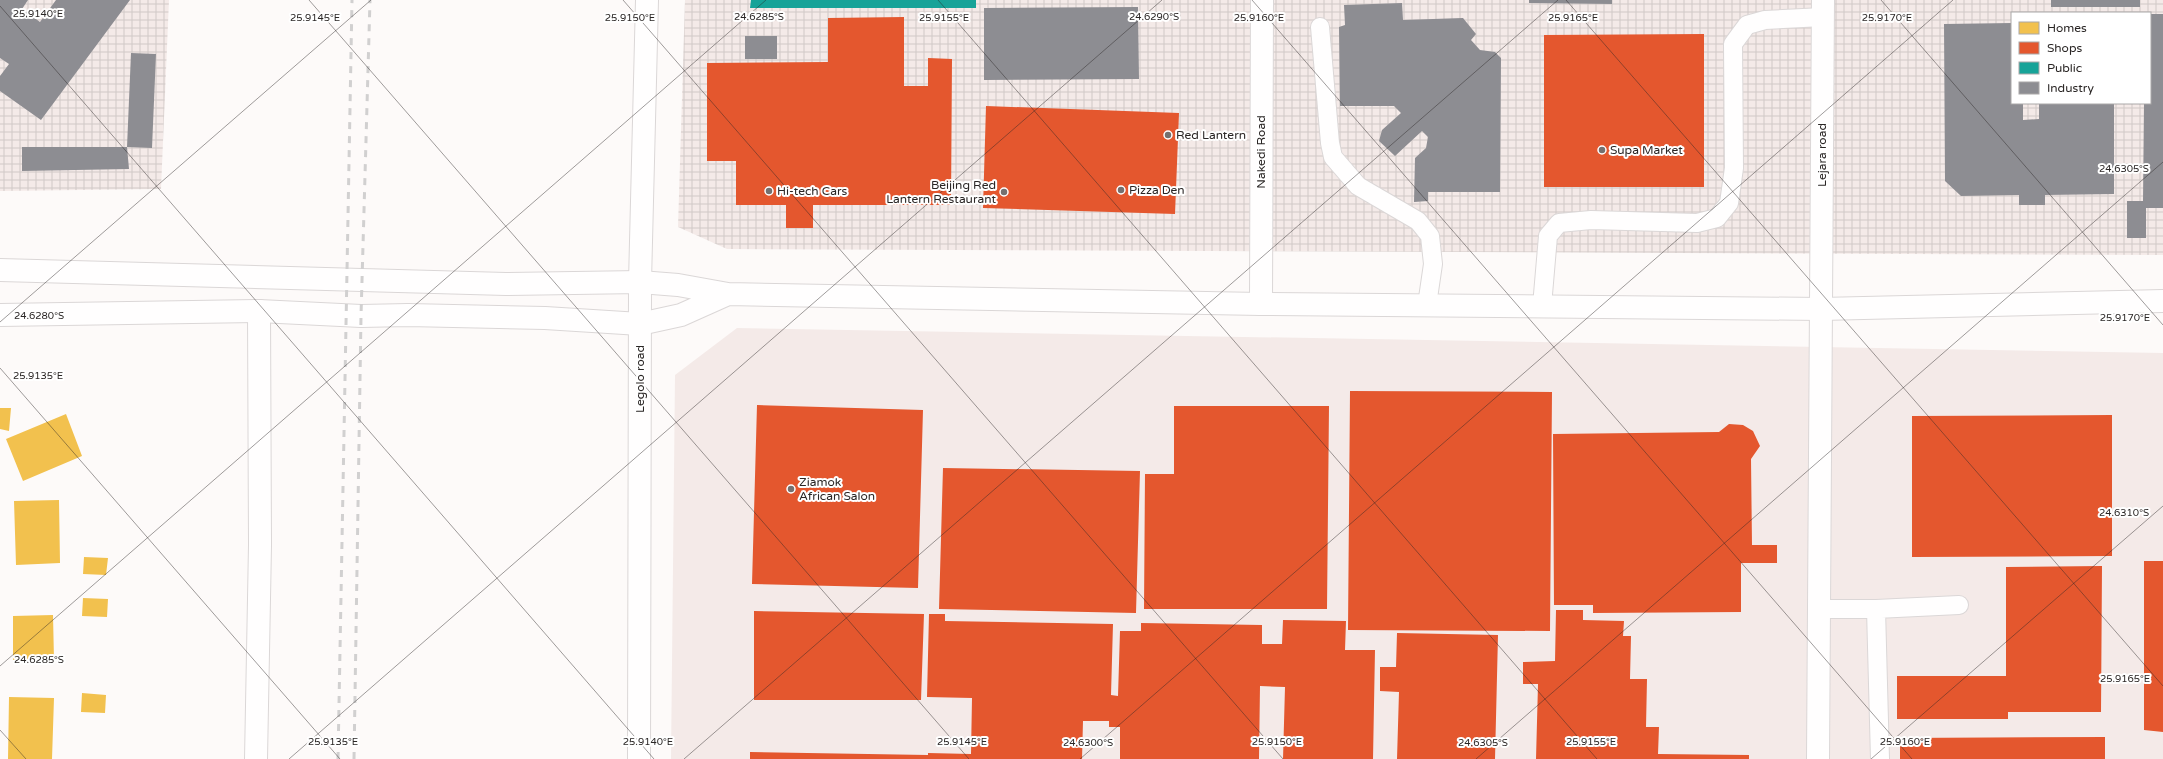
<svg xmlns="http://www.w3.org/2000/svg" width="2163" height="759" font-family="'Varela Round',sans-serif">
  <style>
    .built { fill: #f4eae8 }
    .industrial { fill: url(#industrial-grid); fill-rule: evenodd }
    .homes { fill: #f2c14e }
    .shops { fill: #e4572e }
    .public { fill: #17a398 }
    .industry { fill: #8d8d92 }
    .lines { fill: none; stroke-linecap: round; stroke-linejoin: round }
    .service-casing { stroke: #dbd7d7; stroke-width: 20 }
    .minor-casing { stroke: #dbd7d7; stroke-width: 24 }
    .secondary-casing { stroke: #dbd7d7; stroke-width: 24 }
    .service { stroke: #fffefe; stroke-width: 18 }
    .minor { stroke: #fffefe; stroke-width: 22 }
    .secondary { stroke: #fffefe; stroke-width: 22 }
    .rail { stroke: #d1d0d0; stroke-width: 3; stroke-dasharray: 7 7; stroke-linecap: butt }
    .ticks { fill: none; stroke: #2a2625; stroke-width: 1; stroke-opacity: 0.45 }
    .poi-dot { fill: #74706f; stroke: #fff; stroke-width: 1.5 }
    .labels { text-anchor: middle; stroke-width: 4; stroke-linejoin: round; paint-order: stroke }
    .poi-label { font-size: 12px; fill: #2a2625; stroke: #fff; text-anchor: start }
    .street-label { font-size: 12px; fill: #2a2625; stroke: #fff }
    .ticks-label { font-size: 10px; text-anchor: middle; fill: #2a2625; stroke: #fff; stroke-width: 4; stroke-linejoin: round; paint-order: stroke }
  </style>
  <defs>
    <pattern id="industrial-grid" width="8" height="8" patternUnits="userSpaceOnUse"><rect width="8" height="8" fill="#f4eae8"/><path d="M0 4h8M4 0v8" fill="none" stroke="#d1c9c7"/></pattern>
  </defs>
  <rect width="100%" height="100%" fill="#fdfaf9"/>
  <path class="built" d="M737,328L2163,353V759H671L675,375Z"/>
  <path class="industrial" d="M0,0H169L161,189L0,191Z
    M685,0H2163V255L727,249L678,227ZM2012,13H2150V103H2012Z"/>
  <path class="homes" d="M0,408H11L9,431L0,429Z
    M66,414L82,456L23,481L6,439Z
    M59,500L60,563L16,565L14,501Z
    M84,557L108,558L106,575L83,574Z
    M83,598L108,599L107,617L82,616Z
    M53,615L54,660H13V616Z
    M82,693L106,695L105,713L81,712Z
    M9,697L54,698L52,759H8Z"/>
  <path class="shops" d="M904,17V86H928V58L952,59L951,205H813V228H786V205H736V161H707V63L828,62V18Z
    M1704,34V187H1544V35Z
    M986,106L1179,113L1175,214L983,208Z
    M1350,391L1552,392L1550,631L1348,630Z
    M757,405L923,410L918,588L752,584Z
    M1174,406H1329L1327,609H1144L1145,474H1174Z
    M2112,415V556L1912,557V416Z
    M1729,424L1743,425L1753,431L1760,446L1751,459L1752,545H1777V563H1741V612L1593,613V605H1554L1553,434L1719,432Z
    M943,468L1140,471L1136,613L939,609Z
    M2144,561H2163V732L2144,730Z
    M2102,566L2101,712H2008V719H1897V676H2006V567Z
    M1556,610H1583V620L1624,621L1623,636H1631L1630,679H1647L1646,727H1659L1658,754L1749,755V759H1536L1538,684H1523V662L1555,661Z
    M754,611L924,614L921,700H754Z
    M929,614H945V621L1113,624L1111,695L1118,696L1120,631H1141V623L1262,625V644H1282L1283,620L1346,621L1345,650H1375L1373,759H1283L1285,687L1260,686L1259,759H1120V727H1109V721H1083L1082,759H750V752L928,755V753L971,754L972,698L927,697Z
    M1397,633L1498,635L1495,759H1397L1399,692L1380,691V667H1396Z
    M2105,737V759H1900V738Z"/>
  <path class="public" d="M751,0H976V8H750Z"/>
  <path class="industry" d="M0,0H28L22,9L40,22L56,0H130L41,120L0,91V76L9,64L0,58Z
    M1529,0H1612V4L1529,3Z
    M2051,0H2140V7H2051Z
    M1402,3L1403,20L1463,18L1476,34L1471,40L1480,50L1495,52L1501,58L1500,192H1428V201L1414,202L1415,158L1426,148L1428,137L1422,131L1395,156L1379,141L1382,130L1401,113L1394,106H1340L1339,27L1345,25L1344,5Z
    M1138,7L1139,79L984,80V8Z
    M2150,14H2163V208H2146V238H2127V201H2143L2144,103H2150Z
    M2012,23V103H2023V120L2039,119V103H2114V194L2045,195V205H2019V195L1961,196L1945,181L1944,24Z
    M745,36H777V59H745Z
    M131,53L156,54L152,148L127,147L129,169L22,171V147H127Z"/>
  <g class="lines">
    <defs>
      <path id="service" d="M1320,27L1330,143L1333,157L1358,186L1418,221L1430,236L1433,264L1427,305
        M1542,306L1548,236L1559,223L1591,220L1697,223L1717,218L1729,203L1734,168L1733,44L1747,25L1765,20L1823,17
        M1819,609H1876L1959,605
        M1876,609L1880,759"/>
      <path id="minor" d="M1261,304L1262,0
        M256,759L260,545L259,311
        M639,759L640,282L647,0
        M1818,759L1823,0"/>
      <path id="secondary" d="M0,270L506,284L640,282L678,285L728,294L1261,304L1821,309L2163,301
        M0,315L259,311L361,316L408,315L545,318L640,324L681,315L728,294"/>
    </defs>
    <use href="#service" class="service-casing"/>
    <use href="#minor" class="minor-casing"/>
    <use href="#secondary" class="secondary-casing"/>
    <use href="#service" class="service"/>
    <use href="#minor" class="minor"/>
    <use href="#secondary" class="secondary"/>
    <path class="rail" d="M338,759L352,0
      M354,759L361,316L370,0"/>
  </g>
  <path class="ticks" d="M309,0L969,759M623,0L1283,759M938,0L1597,759M1252,0L1912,759M1566,0L2163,686M1881,0L2163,325M0,6L654,759M0,322L371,0M0,368L340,759M0,666L766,0M0,730L26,759M289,759L1162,0M684,759L1558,0M1080,759L1953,0M1476,759L2163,162M1871,759L2163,506"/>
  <g class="poi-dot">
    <circle cx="1168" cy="135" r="4"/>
    <circle cx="1602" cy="150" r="4"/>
    <circle cx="1121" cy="190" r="4"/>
    <circle cx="769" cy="191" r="4"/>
    <circle cx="1004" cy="192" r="4"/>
    <circle cx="791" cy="489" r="4"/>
  </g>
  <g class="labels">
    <g class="poi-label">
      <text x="1176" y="139">Red Lantern</text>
      <text x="1610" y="154">Supa Market</text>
      <text x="996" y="189" text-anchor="end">Beijing Red<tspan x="996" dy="14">Lantern Restaurant</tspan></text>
      <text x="1129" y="194">Pizza Den</text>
      <text x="777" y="195">Hi-tech Cars</text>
      <text x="799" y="486">Ziamok<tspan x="799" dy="14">African Salon</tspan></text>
    </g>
    <g class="street-label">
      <text transform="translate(1261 152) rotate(-90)" y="4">Nakedi Road</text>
      <text transform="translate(1822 155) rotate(-90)" y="4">Lejara road</text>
      <text transform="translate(640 379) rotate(-90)" y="4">Legolo road</text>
    </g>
  </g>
  <g class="ticks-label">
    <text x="38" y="17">25.9140°E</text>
    <text x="759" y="20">24.6285°S</text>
    <text x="1154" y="20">24.6290°S</text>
    <text x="315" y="21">25.9145°E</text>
    <text x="630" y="21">25.9150°E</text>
    <text x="944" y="21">25.9155°E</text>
    <text x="1259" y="21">25.9160°E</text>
    <text x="1573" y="21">25.9165°E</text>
    <text x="1887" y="21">25.9170°E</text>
    <text x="2124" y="172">24.6305°S</text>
    <text x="39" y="319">24.6280°S</text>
    <text x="2125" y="321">25.9170°E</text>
    <text x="38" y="379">25.9135°E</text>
    <text x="2124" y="516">24.6310°S</text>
    <text x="39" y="663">24.6285°S</text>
    <text x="2125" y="682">25.9165°E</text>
    <text x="333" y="745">25.9135°E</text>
    <text x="648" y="745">25.9140°E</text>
    <text x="962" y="745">25.9145°E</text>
    <text x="1277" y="745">25.9150°E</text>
    <text x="1591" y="745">25.9155°E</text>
    <text x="1905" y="745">25.9160°E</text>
    <text x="1088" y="746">24.6300°S</text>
    <text x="1483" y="746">24.6305°S</text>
  </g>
  <rect x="2011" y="12" width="140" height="92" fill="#ffffff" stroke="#aaa8a8"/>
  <rect x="2019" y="22" width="20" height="12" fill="#f2c14e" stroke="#aaa8a8"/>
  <text x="2047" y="32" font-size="12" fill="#2a2625">Homes</text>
  <rect x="2019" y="42" width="20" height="12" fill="#e4572e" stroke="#aaa8a8"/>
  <text x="2047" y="52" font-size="12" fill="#2a2625">Shops</text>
  <rect x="2019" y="62" width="20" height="12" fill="#17a398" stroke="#aaa8a8"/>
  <text x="2047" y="72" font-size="12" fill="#2a2625">Public</text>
  <rect x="2019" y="82" width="20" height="12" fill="#8d8d92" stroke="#aaa8a8"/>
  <text x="2047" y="92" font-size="12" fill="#2a2625">Industry</text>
</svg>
